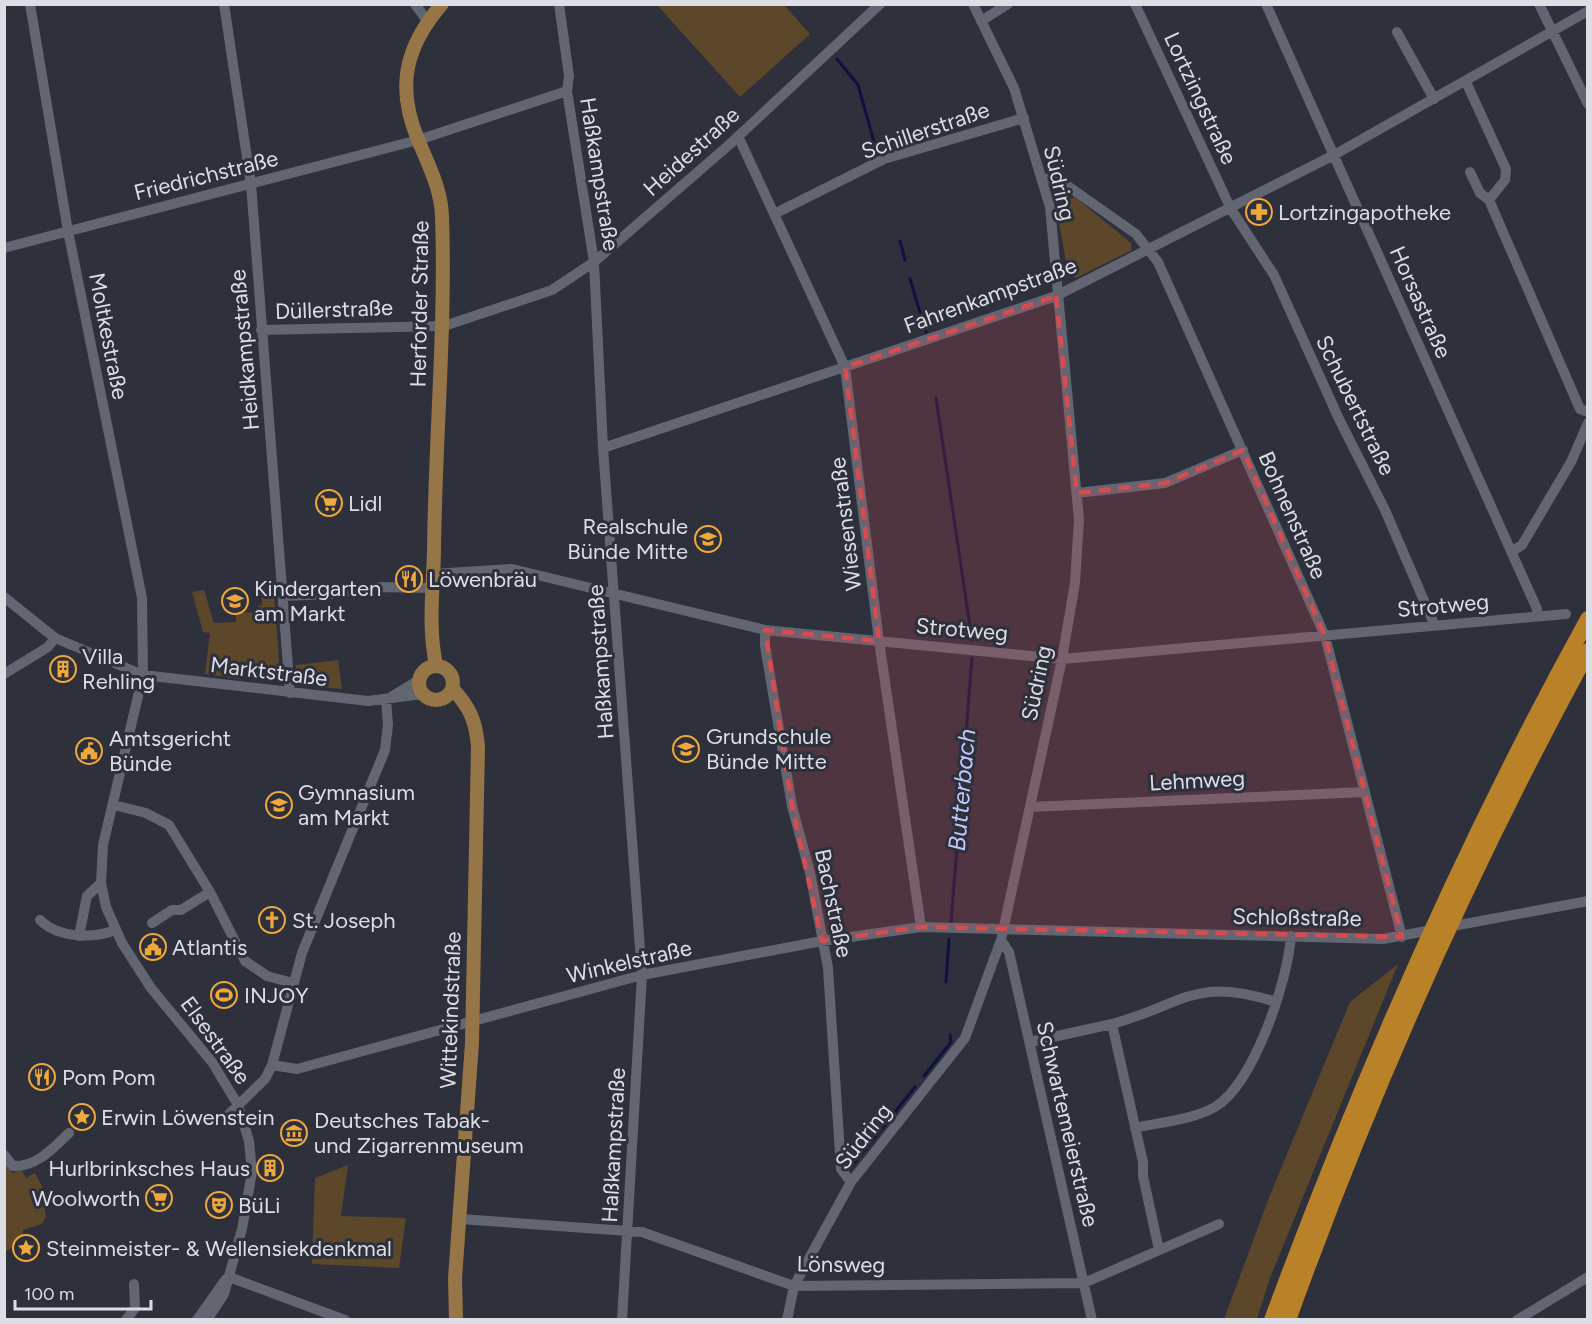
<svg xmlns="http://www.w3.org/2000/svg" width="1592" height="1324" font-family="Figtree,sans-serif">
  <style>
    .green { fill: #5d472a }
    .lines { fill: none; stroke-linecap: round; stroke-linejoin: round }
    .stream { stroke: #0f1140; stroke-width: 3 }
    .minor { stroke: #626572; stroke-width: 10 }
    .major { stroke: #967646; stroke-width: 14 }
    .highway { stroke: #b98128; stroke-width: 16 }
    .marked { fill: #d74c4e; fill-opacity: 0.2; stroke: #d74c4e; stroke-width: 4.5; stroke-dasharray: 12 8; stroke-linejoin: round }
    .labels { text-anchor: middle; stroke-width: 6; stroke-linejoin: round; paint-order: stroke }
    .street-label { font-size: 22px; fill: #dcdee6; stroke: #2e303c }
    .poi-label { font-size: 22px; fill: #dcdee6; stroke: #2e303c; text-anchor: start }
    .water-label { font-size: 24px; font-style: italic; fill: #bfcafc; stroke: #2e303c }
  </style>
  <rect width="100%" height="100%" fill="#2e303c"/>
  <path class="green" d="M657,5H784L810,34L740,97Z
    M1075,197L1131,243L1132,250L1076,278L1068,274L1056,204Z
    M204,590L214,623L236,622V612L259,613L258,606L262,605V596L274,595L280,672L242,668L240,679L205,674L210,633L203,632L192,592Z
    M338,660L342,689L303,685L296,678V665Z
    M1398,964L1270,1278L1257,1319H1224L1270,1195L1350,1002Z
    M4,1158L12,1173L22,1170L26,1178L35,1173L47,1196L44,1199L47,1205L44,1206L46,1216L42,1224L23,1230V1241L5,1252Z
    M348,1165L341,1216L406,1218L399,1268L312,1264L315,1178Z"/>
  <g class="lines">
    <path class="stream" d="M837,59L858,85L878,156
      M900,241L905,260
      M910,279L926,332
      M936,398L972,640
      M951,922L972,658
      M946,982L949,939
      M924,1076L951,1042L950,1035
      M851,1167L915,1087"/>
    <path class="minor" d="M30,4L68,231L142,598L143,675L103,845L101,883L106,907L122,943L151,988L212,1062L238,1105L249,1141L252,1172L242,1229L224,1294L207,1320
      M224,4L251,184L290,693
      M415,4L428,22
      M559,4L569,76L567,91L594,262L603,448L642,975L622,1320
      M1135,4L1231,209L1274,275L1339,419L1385,510L1434,624
      M1266,4L1537,609V616
      M1539,4L1588,104
      M981,21L1008,4
      M1397,32L1434,99
      M1466,82L1506,169L1505,180L1489,200L1580,409L1588,412
      M738,136L845,367L879,641L921,927
      M1470,172L1480,193L1489,200
      M1043,180L1055,177L1136,234L1158,262L1325,636L1402,937
      M774,214L884,159L1024,118
      M4,248L418,140L567,91
      M261,330L444,326L552,290L594,262L730,144L880,4
      M603,448L1056,296L1334,155L1588,11
      M1077,493L1165,483L1243,450
      M1511,552L1522,545L1571,462L1588,423
      M433,574L512,569L765,630L1062,659L1566,614
      M283,596L331,594L375,587L433,588
      M4,597L55,638L143,675L368,701L423,694
      M765,630V646L792,806L810,873L828,968L841,1169L851,1182
      M4,674L48,647L55,638
      M391,697L419,680
      M114,805L146,813L169,825L210,892L245,961L267,976L293,983
      M1030,807L1365,792
      M40,920C58,938 93,939 115,930
      M152,923L172,910H181L210,892
      M79,936L87,896L101,883
      M1001,940L1009,952L1092,1320
      M1112,1024C1185,1004 1193,976 1276,1002
      M1030,1042L1112,1024L1143,1162V1176L1159,1250
      M272,1065L297,1069L642,975L822,941L921,927L1383,939L1588,901
      M226,1117L265,1079L272,1065L302,953L385,750L388,725L386,699
      M1135,1128C1160,1122 1192,1120 1215,1107C1254,1084 1288,980 1291,936
      M4,1155L13,1166C37,1167 53,1148 69,1133
      M460,1219L642,1232L794,1286L1084,1283L1219,1224
      M229,1277L345,1320
      M126,1320L135,1308L134,1284
      M197,1320L226,1279
      M787,1320L794,1286L851,1182L965,1038L1001,940L1062,659L1075,583L1079,520L1050,207L1014,88L973,4
      M1517,1320L1588,1277"/>
    <path class="major" d="M436,665C428,627 433,590 434,552C435,439 446,328 442,216C441,189 429,166 419,142C396,89 404,48 442,4
      M419 683a17 17 0 1 1 34 0a17 17 0 1 1-34 0Z
      M453,689C470,708 476,721 478,747L472,1043L455,1278L456,1320"/>
    <path class="highway" d="M1272,1320C1361,1079 1464,844 1588,619
      M1288,1320C1371,1090 1471,866 1588,651"/>
  </g>
  <path class="marked" d="M1056,296L1077,493L1165,483L1243,450L1325,636L1402,937L921,927L822,941L792,806L765,630L879,641L845,367Z"/>
  <defs>
    <symbol id="pharmacy-ring" viewBox="-11 -11 22 22"><circle r="9.5" fill="#2e303c" stroke="#eea83c" stroke-width="1.5"/><path d="M-2-6h4v4h4v4h-4v4h-4v-4h-4v-4h4Z" fill="#eea83c"/></symbol>
    <symbol id="supermarket-ring" viewBox="-11 -11 22 22"><circle r="9.5" fill="#2e303c" stroke="#eea83c" stroke-width="1.5"/><path d="M-6-5.5h2.5l.6 2H6L4.5 2H-2.5L-4.4-4H-6ZM-1.5 3.2a1.3 1.3 0 1 0 .1 0ZM3 3.2a1.3 1.3 0 1 0 .1 0Z" fill="#eea83c"/></symbol>
    <symbol id="school-ring" viewBox="-11 -11 22 22"><circle r="9.5" fill="#2e303c" stroke="#eea83c" stroke-width="1.5"/><path d="M0-5L7-2L0 1L-7-2ZM-4 1L0 2.5L4 1V4Q0 6-4 4Z" fill="#eea83c"/></symbol>
    <symbol id="restaurant-ring" viewBox="-11 -11 22 22"><circle r="9.5" fill="#2e303c" stroke="#eea83c" stroke-width="1.5"/><path d="M-5-6h1v4h1v-4h1v4h1v-4h1v5L-1.5 .5V6h-2V.5L-5-1ZM5-6V6H3V1.5H1.5Q1.5-4 5-6Z" fill="#eea83c"/></symbol>
    <symbol id="building-ring" viewBox="-11 -11 22 22"><circle r="9.5" fill="#2e303c" stroke="#eea83c" stroke-width="1.5"/><path d="M-4-6H4V6H1V3H-1V6H-4ZM-2.5-4.3h1.7v1.8h-1.7ZM.8-4.3h1.7v1.8H.8ZM-2.5-1h1.7V.8h-1.7ZM.8-1h1.7V.8H.8Z" fill="#eea83c"/></symbol>
    <symbol id="civic-ring" viewBox="-11 -11 22 22"><circle r="9.5" fill="#2e303c" stroke="#eea83c" stroke-width="1.5"/><path d="M-.6-6.5H3V-4.5H.6V-3L4-1V1h2V6H-6V1h2V-1L-.6-3ZM-1.2 2.5V6h2.4V2.5Z" fill="#eea83c"/></symbol>
    <symbol id="church-ring" viewBox="-11 -11 22 22"><circle r="9.5" fill="#2e303c" stroke="#eea83c" stroke-width="1.5"/><path d="M-1.2-6h2.4v3.5h3.3v2.4h-3.3V6h-2.4V-.1h-3.3v-2.4h3.3Z" fill="#eea83c"/></symbol>
    <symbol id="stadium-ring" viewBox="-11 -11 22 22"><circle r="9.5" fill="#2e303c" stroke="#eea83c" stroke-width="1.5"/><path d="M0-5a6.5 5 0 1 0 0 10a6.5 5 0 1 0 0-10ZM-3.5-1.8h7v3.6h-7Z" fill="#eea83c"/></symbol>
    <symbol id="sight-ring" viewBox="-11 -11 22 22"><circle r="9.5" fill="#2e303c" stroke="#eea83c" stroke-width="1.5"/><path d="M0-6L1.8-2.2L6-1.7L2.9 1.2L3.7 5.4L0 3.3L-3.7 5.4L-2.9 1.2L-6-1.7L-1.8-2.2Z" fill="#eea83c"/></symbol>
    <symbol id="museum-ring" viewBox="-11 -11 22 22"><circle r="9.5" fill="#2e303c" stroke="#eea83c" stroke-width="1.5"/><path d="M0-6L6-3V-2H-6V-3ZM-5-1h2V3h-2ZM-1-1h2V3h-2ZM3-1h2V3H3ZM-6 4H6V6H-6Z" fill="#eea83c"/></symbol>
    <symbol id="theatre-ring" viewBox="-11 -11 22 22"><circle r="9.5" fill="#2e303c" stroke="#eea83c" stroke-width="1.5"/><path d="M-5-5.5Q0-4 5-5.5V0Q5 5 0 6Q-5 5-5 0ZM-3.3-2.5H-1v1.5H-3.3ZM1-2.5H3.3v1.5H1ZM-2.8 1Q0 5.5 2.8 1Z" fill="#eea83c"/></symbol>
  </defs>
  <g fill-rule="evenodd">
    <use href="#pharmacy-ring" x="1244" y="197" width="30" height="30"/>
    <use href="#supermarket-ring" x="314" y="488" width="30" height="30"/>
    <use href="#school-ring" x="693" y="524" width="30" height="30"/>
    <use href="#restaurant-ring" x="394" y="564" width="30" height="30"/>
    <use href="#school-ring" x="220" y="586" width="30" height="30"/>
    <use href="#building-ring" x="48" y="654" width="30" height="30"/>
    <use href="#school-ring" x="671" y="734" width="30" height="30"/>
    <use href="#civic-ring" x="74" y="736" width="30" height="30"/>
    <use href="#school-ring" x="264" y="790" width="30" height="30"/>
    <use href="#church-ring" x="257" y="905" width="30" height="30"/>
    <use href="#civic-ring" x="138" y="932" width="30" height="30"/>
    <use href="#stadium-ring" x="209" y="980" width="30" height="30"/>
    <use href="#restaurant-ring" x="27" y="1062" width="30" height="30"/>
    <use href="#sight-ring" x="67" y="1102" width="30" height="30"/>
    <use href="#museum-ring" x="279" y="1118" width="30" height="30"/>
    <use href="#building-ring" x="255" y="1153" width="30" height="30"/>
    <use href="#supermarket-ring" x="144" y="1183" width="30" height="30"/>
    <use href="#theatre-ring" x="204" y="1190" width="30" height="30"/>
    <use href="#sight-ring" x="11" y="1233" width="30" height="30"/>
  </g>
  <g class="labels">
    <g class="street-label">
      <text transform="translate(1201 98) rotate(65)" y="8">Lortzingstraße</text>
      <text transform="translate(925 130) rotate(-19)" y="8">Schillerstraße</text>
      <text transform="translate(691 151) rotate(-42)" y="8">Heidestraße</text>
      <text transform="translate(600 174) rotate(81)" y="8">Haßkampstraße</text>
      <text transform="translate(206 175) rotate(-14)" y="8">Friedrichstraße</text>
      <text transform="translate(1060 183) rotate(77)" y="8">Südring</text>
      <text transform="translate(990 295) rotate(-20)" y="8">Fahrenkampstraße</text>
      <text transform="translate(1421 302) rotate(66)" y="8">Horsastraße</text>
      <text transform="translate(419 304) rotate(-89)" y="8">Herforder Straße</text>
      <text transform="translate(334 309) rotate(-2)" y="8">Düllerstraße</text>
      <text transform="translate(109 336) rotate(79)" y="8">Moltkestraße</text>
      <text transform="translate(244 350) rotate(-95)" y="8">Heidkampstraße</text>
      <text transform="translate(1356 405) rotate(64)" y="8">Schubertstraße</text>
      <text transform="translate(1293 515) rotate(66)" y="8">Bohnenstraße</text>
      <text transform="translate(845 524) rotate(-97)" y="8">Wiesenstraße</text>
      <text transform="translate(1443 605) rotate(-5)" y="8">Strotweg</text>
      <text transform="translate(962 629) rotate(5)" y="8">Strotweg</text>
      <text transform="translate(600 662) rotate(-94)" y="8">Haßkampstraße</text>
      <text transform="translate(269 671) rotate(7)" y="8">Marktstraße</text>
      <text transform="translate(1036 683) rotate(-78)" y="8">Südring</text>
      <text transform="translate(1197 780) rotate(-3)" y="8">Lehmweg</text>
      <text transform="translate(834 903) rotate(78)" y="8">Bachstraße</text>
      <text transform="translate(1297 917) rotate(1)" y="8">Schloßstraße</text>
      <text transform="translate(629 961) rotate(-13)" y="8">Winkelstraße</text>
      <text transform="translate(450 1010) rotate(-88)" y="8">Wittekindstraße</text>
      <text transform="translate(216 1040) rotate(54)" y="8">Elsestraße</text>
      <text transform="translate(1068 1124) rotate(77)" y="8">Schwartemeierstraße</text>
      <text transform="translate(863 1136) rotate(-52)" y="8">Südring</text>
      <text transform="translate(613 1145) rotate(-87)" y="8">Haßkampstraße</text>
      <text transform="translate(841 1264) rotate(1)" y="8">Lönsweg</text>
    </g>
    <g class="poi-label">
      <text x="1278" y="220">Lortzingapotheke</text>
      <text x="348" y="511">Lidl</text>
      <text x="688" y="534" text-anchor="end">Realschule<tspan x="688" dy="25">Bünde Mitte</tspan></text>
      <text x="428" y="587">Löwenbräu</text>
      <text x="254" y="596">Kindergarten<tspan x="254" dy="25">am Markt</tspan></text>
      <text x="82" y="664">Villa<tspan x="82" dy="25">Rehling</tspan></text>
      <text x="706" y="744">Grundschule<tspan x="706" dy="25">Bünde Mitte</tspan></text>
      <text x="109" y="746">Amtsgericht<tspan x="109" dy="25">Bünde</tspan></text>
      <text x="298" y="800">Gymnasium<tspan x="298" dy="25">am Markt</tspan></text>
      <text x="292" y="928">St. Joseph</text>
      <text x="172" y="955">Atlantis</text>
      <text x="244" y="1003">INJOY</text>
      <text x="62" y="1085">Pom Pom</text>
      <text x="101" y="1125">Erwin Löwenstein</text>
      <text x="314" y="1128">Deutsches Tabak-<tspan x="314" dy="25">und Zigarrenmuseum</tspan></text>
      <text x="250" y="1176" text-anchor="end">Hurlbrinksches Haus</text>
      <text x="140" y="1206" text-anchor="end">Woolworth</text>
      <text x="238" y="1213">BüLi</text>
      <text x="46" y="1256">Steinmeister- &amp; Wellensiekdenkmal</text>
    </g>
    <g class="water-label">
      <text transform="translate(962 790) rotate(-85)" y="8">Butterbach</text>
    </g>
  </g>
  <rect width="1592" height="1324" fill="none" stroke="#dcdee6" stroke-width="12"/>
  <path d="M15 1300v9h136v-9" fill="none" stroke="#dcdee6" stroke-width="3"/>
  <text x="24" y="1300" font-size="18" fill="#dcdee6" stroke="#2e303c" stroke-width="4.5" paint-order="stroke">100 m</text>
</svg>
